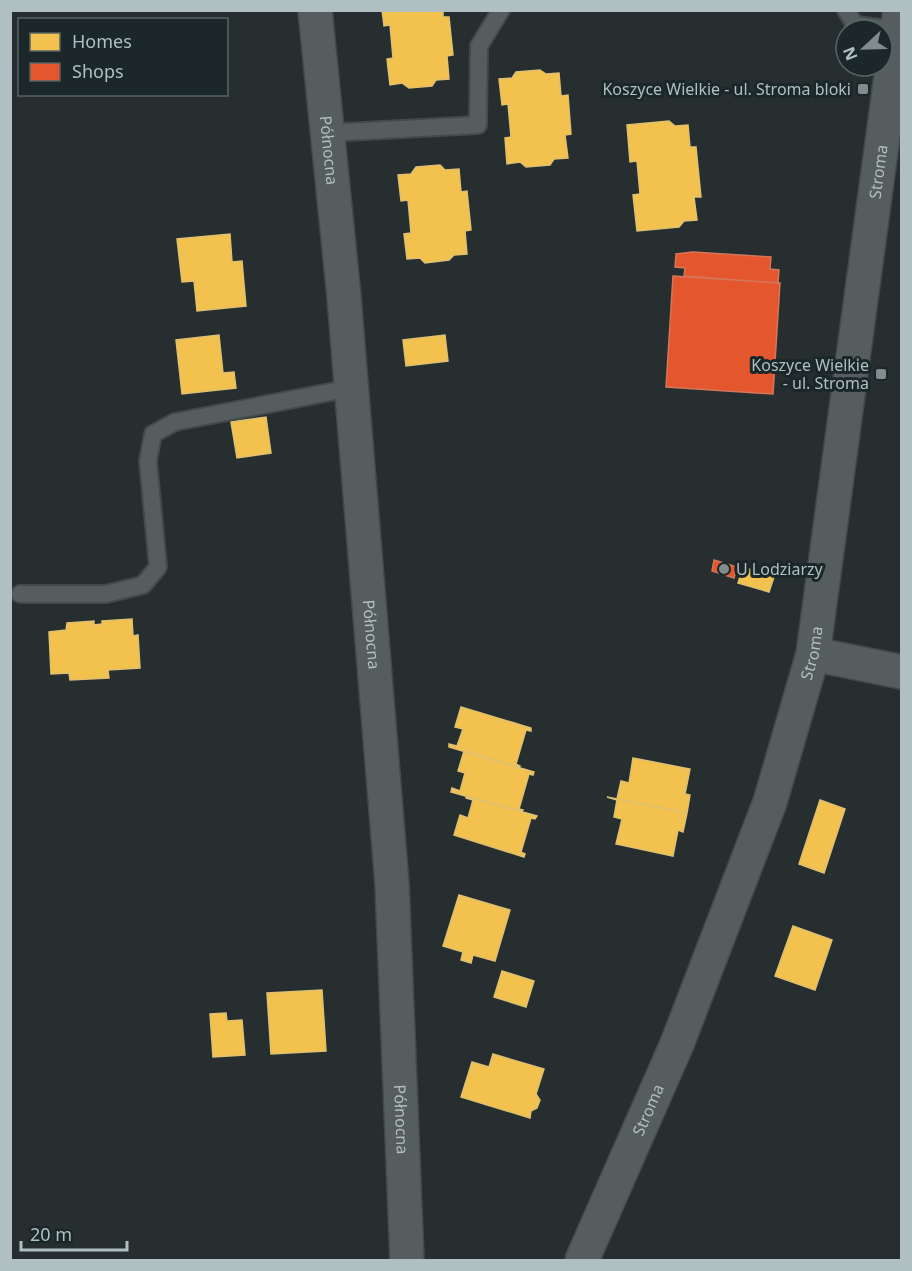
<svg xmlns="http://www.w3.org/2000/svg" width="912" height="1271" font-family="'Noto Sans',sans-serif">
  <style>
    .homes { fill: #f2c14e; stroke: #dec070; stroke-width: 1.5 }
    .shops { fill: #e4572e; stroke: #d4765a; stroke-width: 1.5 }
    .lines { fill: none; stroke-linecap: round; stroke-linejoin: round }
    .lane-casing { stroke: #44494b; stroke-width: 20 }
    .street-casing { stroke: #44494b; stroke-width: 36 }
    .lane { stroke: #555d5f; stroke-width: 16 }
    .street { stroke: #555d5f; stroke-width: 33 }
    .poi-dot { fill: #808c8e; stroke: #1b2729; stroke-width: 2 }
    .labels { text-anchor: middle; stroke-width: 6; stroke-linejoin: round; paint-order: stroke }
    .poi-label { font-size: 16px; fill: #b0bfc1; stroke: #1b2729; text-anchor: end }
    .street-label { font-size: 16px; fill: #b0bfc1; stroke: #1b2729 }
  </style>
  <rect width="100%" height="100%" fill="#262e30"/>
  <path class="homes" d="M382,10H443V17H449L453,55L447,56L449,79L436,80L432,86L409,88L402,83L390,85L387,59L393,58L390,25L384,26Z
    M540,70L546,74L559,73L561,96L568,95L571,134L565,135L568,158L554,159L550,165L526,167L520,162L507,164L505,138L511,137L508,104L502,105L499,79L512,78L516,72Z
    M669,121L675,126L688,125L690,147H696L701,197H694L697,220L684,221L679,227L637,231L633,195L640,194L637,161L630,162L627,125Z
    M440,165L445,170L459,169L461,192L467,191L471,230L465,231L467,254L454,255L449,260L425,263L420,258L407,259L404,234L411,233L408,200L401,201L398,175L411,174L416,167Z
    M230,234L232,262L242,261L246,306L197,311L194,281L182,282L177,239Z
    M219,335L223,373L234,372L236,388L182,394L176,340Z
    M445,335L448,361L406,366L403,340Z
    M266,417L271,453L237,458L231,422Z
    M743,567L774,577L769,592L738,583Z
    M132,619L133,636L138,635L140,668L108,670L109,678L70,680L69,673L51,674L49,632L66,630L67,623L94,621V625L102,624V621Z
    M461,707L531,728V731L526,730L516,764L520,766L519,768L449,747V744L457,746L463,729L455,727Z
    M464,751L534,772L533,775L529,774L519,809L523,810L522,812L451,792L452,788L460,791L465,773L458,771Z
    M633,758L690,769L685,794L690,795L687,813L607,797L617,799L621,781L629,783Z
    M466,796L537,816L535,819L531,818L521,852L525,854L524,857L454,835L460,815L468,818L473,800L466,798Z
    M607,797L687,813L683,832L678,830L673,856L616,844L622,819L614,817L617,800Z
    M820,800L845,809L824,873L799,864Z
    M459,895L510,910L495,961L473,955L471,963L461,960L463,952L443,946Z
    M793,926L832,940L815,990L775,976Z
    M502,971L534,981L526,1007L494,997Z
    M322,990L326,1051L271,1054L267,993Z
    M226,1013L227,1021L242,1020L245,1055L213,1057L210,1014Z
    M493,1054L544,1069L536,1094L540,1100L537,1108L531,1111L530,1118L461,1097L472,1062L489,1067Z"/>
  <path class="shops" d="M693,252L771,257L770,269L779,270L778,283L684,276L685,268L675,267L676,254Z
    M673,276L780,283L773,394L666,387Z
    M714,560L737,567L734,578L712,571Z"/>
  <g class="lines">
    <defs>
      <path id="lane" d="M846,10L855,25L898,30
        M327,133L478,125L479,46L501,10
        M20,594H106L143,585L158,567L148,461L153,434L175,422L351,388"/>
      <g id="street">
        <path id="s1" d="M315,10L344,297L392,884L407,1260"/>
        <path d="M813,654L902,672"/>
        <path id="s2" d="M582,1260L677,1044L770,802L813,654L900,10"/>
      </g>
    </defs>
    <use href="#lane" class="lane-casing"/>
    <use href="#street" class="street-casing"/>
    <use href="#lane" class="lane"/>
    <use href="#street" class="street"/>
  </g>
  <g class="poi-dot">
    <rect x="857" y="83" width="12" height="12" rx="3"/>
    <rect x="875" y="368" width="12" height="12" rx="3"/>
    <circle cx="724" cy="569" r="6"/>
  </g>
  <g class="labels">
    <g class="poi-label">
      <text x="851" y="95">Koszyce Wielkie - ul. Stroma bloki</text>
      <text x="869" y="371">Koszyce Wielkie<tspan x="869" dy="18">- ul. Stroma</tspan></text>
      <text x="736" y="575" text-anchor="start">U Lodziarzy</text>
    </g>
    <g class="street-label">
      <text dy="6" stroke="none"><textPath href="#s1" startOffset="141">Północna</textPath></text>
      <text dy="6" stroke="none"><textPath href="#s2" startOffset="1136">Stroma</textPath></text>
      <text dy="6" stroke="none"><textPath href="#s1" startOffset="627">Północna</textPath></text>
      <text dy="6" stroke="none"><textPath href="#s2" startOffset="650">Stroma</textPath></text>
      <text dy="6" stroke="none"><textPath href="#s2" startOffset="164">Stroma</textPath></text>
      <text dy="6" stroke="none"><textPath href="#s1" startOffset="1113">Północna</textPath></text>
    </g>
  </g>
  <rect width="912" height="1271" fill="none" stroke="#b0bfc1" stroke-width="24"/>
  <rect x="18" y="18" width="210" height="78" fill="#1b2729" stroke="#576466" stroke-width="1.5"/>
  <rect x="30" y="33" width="30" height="18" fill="#f2c14e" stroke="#576466" stroke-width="1.5"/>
  <text x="72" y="48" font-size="18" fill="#b0bfc1">Homes</text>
  <rect x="30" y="63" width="30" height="18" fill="#e4572e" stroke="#576466" stroke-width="1.5"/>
  <text x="72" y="78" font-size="18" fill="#b0bfc1">Shops</text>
  <g transform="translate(864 48) rotate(248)"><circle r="28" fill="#1b2729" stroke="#576466" stroke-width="1.5"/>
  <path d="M0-4.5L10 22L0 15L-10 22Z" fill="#808c8e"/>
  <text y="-9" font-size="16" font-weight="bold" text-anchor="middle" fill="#b0bfc1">N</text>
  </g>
  <path d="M21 1241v9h106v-9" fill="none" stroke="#b0bfc1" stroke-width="3"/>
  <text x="30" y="1241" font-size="18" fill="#b0bfc1" stroke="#1b2729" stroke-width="4.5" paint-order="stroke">20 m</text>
</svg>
